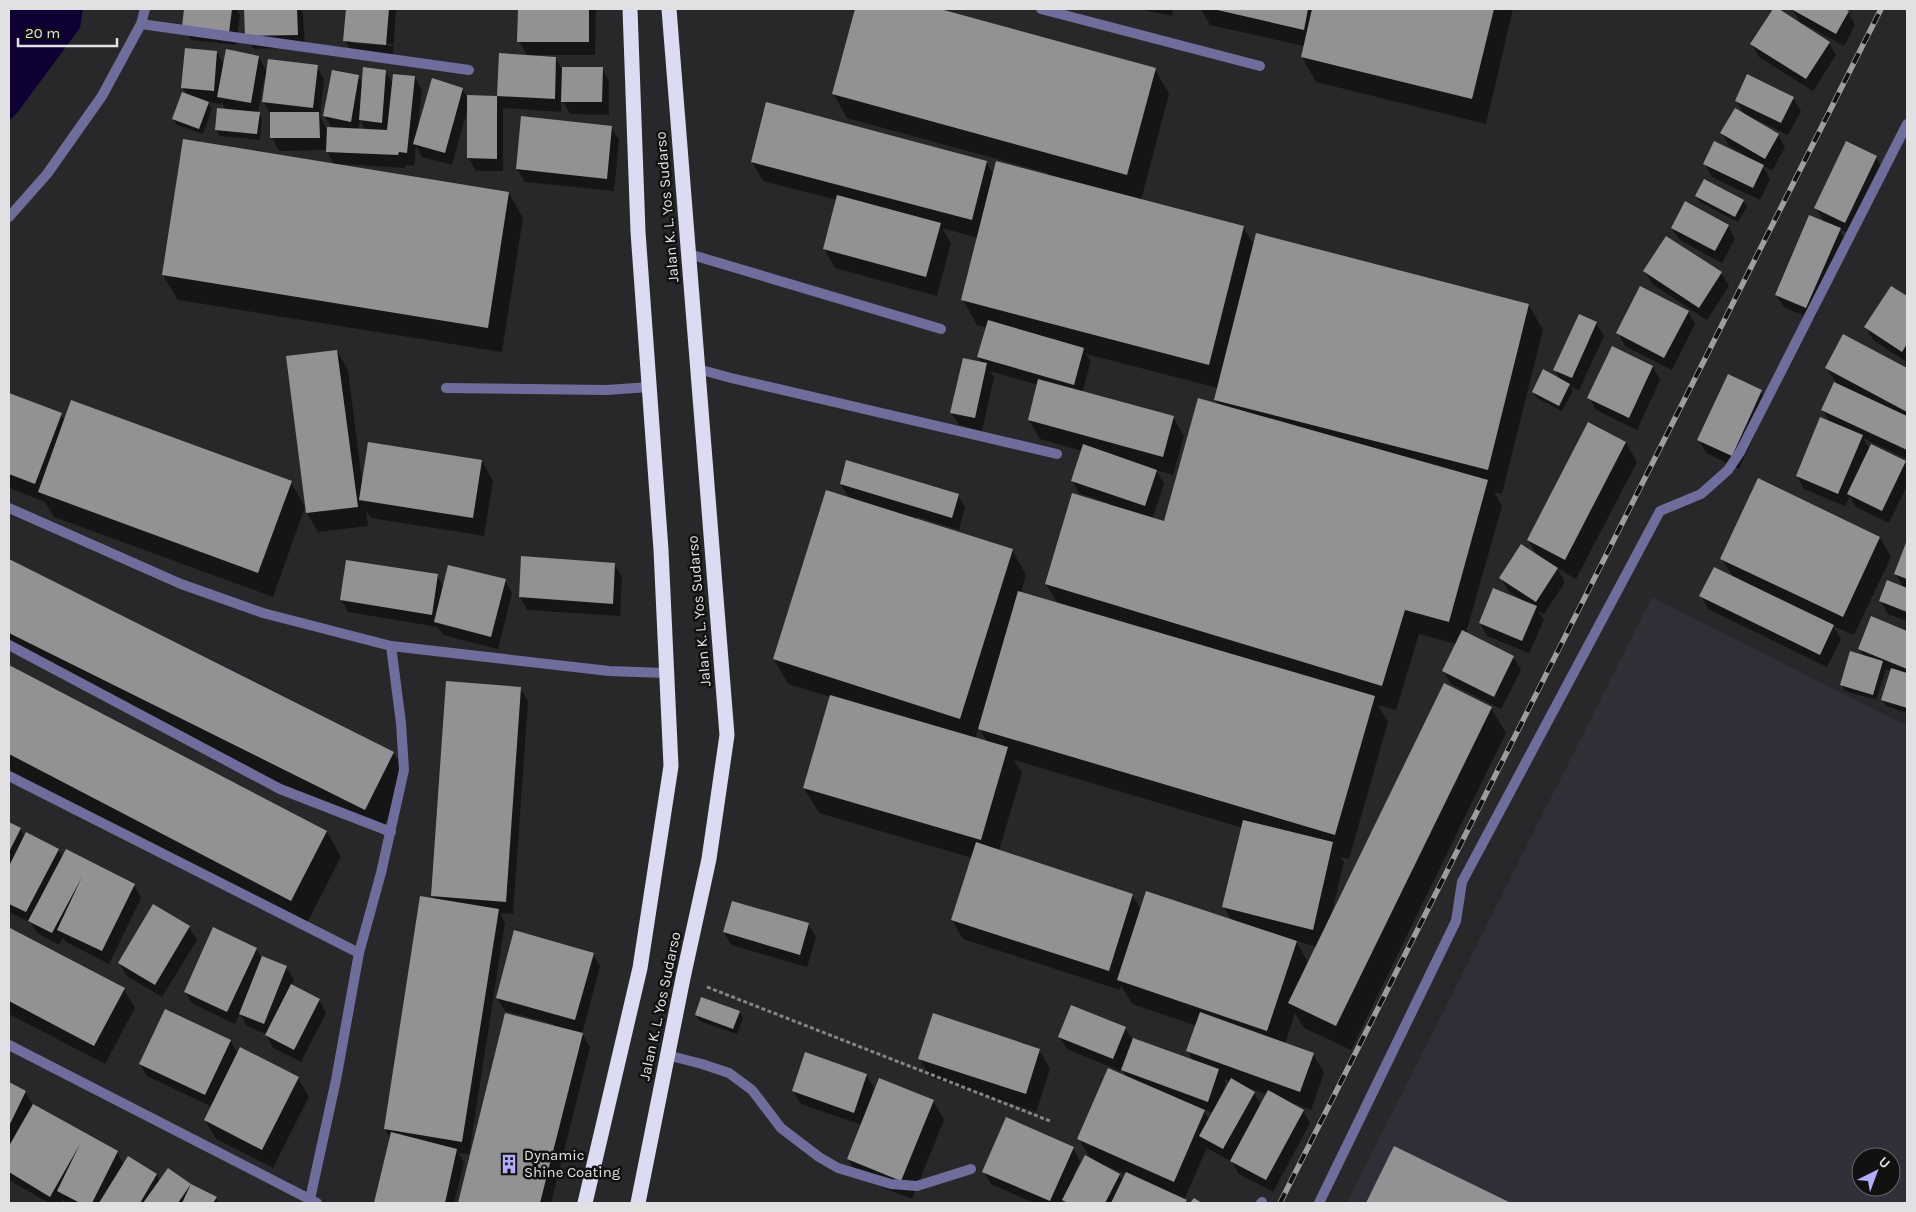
<svg xmlns="http://www.w3.org/2000/svg" width="1916" height="1212" font-family="Karla,sans-serif">
  <style>
    .built { fill: #2f2f37; fill-rule: evenodd }
    .water { fill: #0e0032 }
    .shadow { fill: #0007; fill-rule: evenodd }
    .building { fill: #929295 }
    .lines { fill: none; stroke-linecap: round; stroke-linejoin: round }
    .path { stroke: #858587; stroke-width: 3; stroke-dasharray: 4 2.5; stroke-linecap: butt }
    .lane { stroke: #6f6d9b; stroke-width: 10 }
    .street { stroke: #6f6d9b; stroke-width: 10 }
    .highway { stroke: #dbdbf2; stroke-width: 15 }
    .rail-casing { stroke: #9e9ea0; stroke-width: 5.5 }
    .rail { stroke: #111112; stroke-width: 4; stroke-dasharray: 11; stroke-linecap: butt }
    .labels { text-anchor: middle; stroke-width: 5; stroke-linejoin: round; paint-order: stroke }
    .street-label { font-size: 15px; fill: #e1e1e3; stroke: #111112 }
    .poi-label { font-size: 15px; fill: #e1e1e3; stroke: #111112; text-anchor: start }
  </style>
  <rect width="100%" height="100%" fill="#28282a"/>
  <path class="built" d="M1652,597L1907,726V1203H1347ZM1861,1157H1891V1187H1861Z"/>
  <path class="water" d="M9,9H83L80,28L17,113L9,121Z"/>
  <path class="shadow" d="M185,9H236L240,15L236,45L191,40L183,27Z
    M245,9H300L303,14L305,47L254,49L246,36Z
    M347,9H396L393,57L352,53L345,40ZM351,40L393,44V46L351,43Z
    M519,9H596L595,55H527L519,41Z
    M856,9H935L1155,69L1169,94L1141,200L1243,227L1254,245L1529,305L1543,330L1502,494L1494,492L1502,506L1466,633L1513,657L1521,670L1501,709L1451,684L1443,671L1456,644L1419,634L1396,710L1378,705L1388,722L1349,859L1340,857L1344,862L1331,916L1445,685L1491,708L1506,733L1351,1050L1304,1028L1295,1013L1285,1044L1313,1054L1324,1073L1311,1110L1295,1104L1294,1106L1303,1111L1310,1123L1273,1192L1239,1174L1232,1162L1207,1148L1184,1200L1187,1203H1065L1063,1200L1061,1203H1034L991,1184L984,1172L1073,1148L1080,1161L1073,1176L1075,1177L1091,1159L1079,1139L1127,1078L1122,1068L1120,1071L1067,1049L1059,1037L1125,1028L1133,1041L1193,1061L1188,1051L1197,1026L1132,1004L1121,985L1120,990L963,939L952,920L972,858L819,813L804,788L831,697L788,684L774,659L849,498L841,484L958,495L965,507L959,530L917,517V520L1012,550L1026,575L1021,593L1058,604L1046,584L1111,504L1079,493L1072,480L1082,451L1040,439L1029,420L1038,385L990,371L994,377L982,431L959,425L951,413L982,363L978,357L987,328L977,325L963,300L978,238L942,228L951,243L937,296L835,268L824,248L837,200L763,181L752,162H986L994,175L1047,176L1048,173L847,118L833,93ZM1086,354L1218,388L1215,400L1218,405L1165,523L1152,519L1164,484L1156,470L1173,475L1184,436L1173,417L1082,392L1091,361ZM979,728L987,742L975,739ZM1014,760L1243,828L1224,907L1232,921L1141,910L1132,895L999,851L1022,773ZM1296,941L1317,947L1309,964ZM1224,1079L1231,1082L1223,1095L1222,1094L1226,1083ZM1249,1088L1267,1095L1261,1105L1254,1093L1249,1090ZM1203,1109L1213,1113L1209,1120ZM1104,1165L1126,1174L1123,1181L1119,1175L1103,1166Z
    M1138,9H1173L1172,16Z
    M1201,9H1513L1486,124L1316,82L1302,57L1304,46L1210,25Z
    M1774,9L1802,25L1792,9H1842L1848,12L1855,25L1844,46L1804,24L1803,26L1829,43L1836,55L1813,91L1759,57L1752,44Z
    M217,52L224,65L259,57L267,72L317,66L324,79L320,116L326,128L332,129L325,116L358,76L363,85L385,71L393,84L415,77L422,90L418,126L462,89L469,100V97H498L501,55L556,58L561,68L602,69L609,81V115L570,114L562,100L561,112L503,108V171H476L469,158L468,107L452,165L422,157L416,146L414,166L405,165V168L342,164L341,166L509,193L523,218L502,352L178,300L163,275L335,165L326,150L279,151L272,138L271,115L264,102L266,79H264L258,113L262,119L260,140L220,136L216,130L226,110L221,101V104L208,102L212,109L203,134L177,125L173,119L187,95L183,88ZM360,120L366,130H358Z
    M1793,98L1801,111L1788,135L1755,119L1754,121L1778,135L1785,147L1772,171L1762,165L1770,179L1760,200L1712,177L1705,164L1745,157V155L1729,146L1722,133L1745,115L1736,101Z
    M611,127L619,140L614,191L525,182L517,169Z
    M1876,157L1883,170L1853,235L1839,229L1847,242L1814,320L1784,307L1776,295L1824,222L1816,208Z
    M1697,196L1743,201L1747,207L1738,222L1700,202Z
    M1728,226L1735,239L1722,263L1680,240L1672,228Z
    M1667,238L1721,273L1729,286L1707,320L1652,284L1645,271Z
    M1892,288L1907,298V362L1873,340L1866,327Z
    M1688,312L1695,324L1672,370L1625,346L1618,333Z
    M1596,323L1604,336L1579,390L1570,386L1573,391L1562,411L1537,398L1533,392L1561,380L1555,370Z
    M1844,336L1907,370V459L1863,438L1870,450L1905,462L1907,466V486L1889,523L1856,507L1850,496L1845,506L1804,489L1797,476L1830,423L1823,410L1836,382L1826,368Z
    M1612,348L1653,367L1660,380L1637,430L1596,410L1589,397Z
    M337,351L348,370L362,481L482,461L493,481L484,536L371,518L366,510L368,526L318,532L307,513L287,357Z
    M1761,391L1769,404L1739,469L1706,453L1699,440Z
    M9,394L61,414L65,421L291,482L305,507L273,597L54,517L45,502L9,488Z
    M1589,424L1626,443L1637,462L1576,579L1557,568L1565,582L1544,614L1538,611L1544,620L1529,653L1487,636L1480,623L1520,600V599L1508,591L1501,578L1538,557L1528,540Z
    M1759,480L1880,538L1891,557L1854,635L1833,626L1841,639L1827,667L1708,609L1701,596L1733,577L1722,559Z
    M1907,543V621L1888,614L1881,601L1903,587L1896,574Z
    M9,561L393,752L408,777L380,834L9,650Z
    M614,564L622,577L620,616L527,610L520,597Z
    M437,575L444,588L505,580L512,593L498,649L443,635L438,627L348,612L341,599Z
    M1872,618L1907,632V713L1886,706L1883,700L1892,671L1886,669L1876,700L1845,691L1842,685L1864,657L1860,649Z
    M9,667L327,832L341,857L306,925L9,771Z
    M520,688L528,701L513,914L500,913L505,923L469,1154L458,1153L464,1162L454,1203H375L391,1139L385,1129L434,899L432,895Z
    M9,823L20,829L25,837L58,849L63,858L134,885L141,898L109,964L66,942L63,938L59,945L37,933L31,923L9,912Z
    M153,905L189,927L197,940L162,997L127,976L119,963Z
    M808,924L816,937L807,967L731,945L724,932Z
    M10,929L124,989L135,1008L105,1064L9,1014V932Z
    M256,949L262,958L286,967L294,980L292,985L319,1000L326,1013L301,1062L273,1048L266,1034L247,1026L240,1013L235,1024L193,1004L185,992Z
    M593,954L600,966L582,1034L590,1047L551,1203H460L506,1015L553,1027L554,1024L505,1011L497,998Z
    M166,1010L231,1041L238,1054L298,1078L309,1097L273,1168L216,1139L205,1120L212,1107L147,1076L140,1064Z
    M739,1012L743,1018L737,1034L699,1021L696,1015Z
    M1039,1050L1050,1069L1036,1112L930,1077L919,1058Z
    M866,1075L874,1088L871,1096L933,1101L944,1120L912,1199L859,1178L848,1159L862,1125L801,1104L793,1091Z
    M9,1084L25,1092L33,1105L117,1152L124,1165L128,1158L157,1175L160,1181L168,1169L190,1185L216,1198L219,1203H65L63,1199L61,1203H49L9,1180Z
    M1395,1147L1508,1203H1368Z"/>
  <path class="building" d="M184,9H232L229,33L182,27Z
    M244,9H297L298,35L245,36Z
    M346,9H389L386,45L343,41Z
    M518,9H589V42H517Z
    M855,9H940L1156,68L1127,175L832,94Z
    M1213,9H1308L1304,30Z
    M1312,9H1494L1472,99L1301,57Z
    M1773,9H1779L1830,42L1806,79L1750,44Z
    M1791,9H1844L1849,11L1836,34Z
    M185,48L217,51L214,91L181,88Z
    M226,49L259,56L251,103L217,97Z
    M499,53L556,57L555,99L497,96V159L467,158V95L497,96Z
    M268,59L318,65L313,108L262,102Z
    M363,67L386,70L382,123L359,120Z
    M562,67H603L602,102H561Z
    M332,70L359,75L351,122L323,116Z
    M393,74L415,76L407,153L399,152L398,155L326,152L327,127L387,130Z
    M1747,74L1794,97L1781,123L1735,101Z
    M432,78L463,88L445,153L413,144Z
    M182,92L209,102L199,129L172,119Z
    M766,102L987,161L972,220L751,162Z
    M217,108L260,112L257,134L215,130Z
    M1735,108L1779,134L1765,159L1720,133Z
    M270,112H319L320,138H270Z
    M521,116L612,126L607,179L516,169Z
    M183,139L509,192L488,328L162,275Z
    M1714,141L1764,165L1753,188L1703,164Z
    M1846,141L1877,156L1845,223L1814,208Z
    M996,161L1244,226L1209,365L961,300Z
    M1704,179L1744,200L1735,217L1695,196Z
    M837,195L941,223L926,277L823,249Z
    M1685,201L1729,225L1715,251L1671,228Z
    M1809,215L1841,228L1806,308L1775,295Z
    M1256,233L1529,304L1488,470L1214,400Z
    M1666,236L1722,272L1699,308L1643,271Z
    M1640,286L1689,311L1664,358L1616,333Z
    M1891,286L1907,296V344L1902,352L1864,327Z
    M1579,314L1597,322L1572,378L1553,370Z
    M988,320L1084,348L1074,385L977,357Z
    M1843,334L1907,368V412L1825,368Z
    M1612,346L1653,366L1629,418L1587,398Z
    M337,350L358,507L306,513L286,356Z
    M963,358L987,363L975,418L950,413Z
    M1543,369L1570,384L1559,406L1532,392Z
    M1728,374L1762,390L1732,456L1697,440Z
    M1038,379L1174,416L1163,457L1028,420Z
    M1834,382L1907,416V450L1821,410Z
    M9,393L62,413L35,484L9,474Z
    M1198,398L1488,480L1449,622L1405,610L1382,686L1045,584L1072,493L1164,521Z
    M71,400L292,481L258,573L38,492Z
    M1820,417L1863,435L1838,494L1796,476Z
    M1588,422L1626,442L1565,560L1527,540Z
    M368,442L482,460L473,518L359,500Z
    M1083,444L1157,470L1145,506L1071,481Z
    M1871,444L1906,461L1882,511L1847,494Z
    M846,460L959,494L952,518L840,484Z
    M1758,478L1880,537L1843,617L1720,559Z
    M826,490L1013,549L960,719L773,659Z
    M1907,540V579L1894,574Z
    M1521,544L1558,568L1536,602L1499,578Z
    M521,556L615,563L613,604L519,597Z
    M9,559L394,752L365,810L9,633Z
    M346,560L438,574L432,615L340,600Z
    M448,565L506,579L491,637L434,622Z
    M1714,567L1834,625L1820,655L1699,596Z
    M1887,580L1907,588V612L1879,601Z
    M1493,588L1537,606L1522,641L1479,623Z
    M1018,591L1375,696L1335,835L978,729Z
    M1871,616L1907,631V669L1858,649Z
    M1462,630L1514,656L1494,697L1442,671Z
    M1850,651L1883,661L1873,695L1840,685Z
    M9,665L327,831L291,901L9,754Z
    M1891,668L1907,673V708L1881,700Z
    M446,681L521,687L506,902L431,896Z
    M1444,683L1492,707L1336,1026L1288,1003Z
    M830,695L1008,747L981,840L803,788Z
    M1243,820L1333,842L1313,930L1222,907Z
    M9,822L21,828L9,852Z
    M26,832L59,849L26,912L9,904V866Z
    M976,842L1133,894L1109,971L951,920Z
    M66,849L135,884L102,951L57,930L82,877L52,933L28,921Z
    M1146,891L1297,941L1267,1031L1117,980Z
    M420,896L499,909L462,1142L384,1129Z
    M732,901L809,923L800,955L723,932Z
    M153,904L190,926L155,985L118,963Z
    M213,927L257,948L227,1012L184,992Z
    M10,928L125,988L94,1046L9,1001Z
    M514,930L594,953L575,1020L496,998Z
    M262,956L287,966L264,1024L239,1014Z
    M291,984L320,999L294,1050L265,1035Z
    M701,997L740,1011L733,1029L695,1015Z
    M1071,1005L1126,1027L1113,1059L1058,1037Z
    M165,1009L231,1040L205,1095L139,1064Z
    M1200,1012L1314,1053L1300,1092L1186,1051Z
    M505,1013L583,1033L540,1203H458Z
    M933,1013L1040,1049L1026,1094L918,1059Z
    M1133,1038L1219,1069L1208,1102L1121,1070Z
    M240,1047L299,1077L262,1150L204,1120Z
    M805,1052L867,1074L854,1113L792,1091Z
    M1108,1068L1205,1110L1174,1182L1077,1139Z
    M879,1078L934,1100L901,1181L847,1159Z
    M1231,1078L1255,1092L1223,1149L1199,1136Z
    M9,1082L26,1091L9,1126Z
    M1268,1090L1304,1110L1266,1180L1230,1161Z
    M33,1104L118,1151L92,1203H80L57,1191L80,1144L50,1197L9,1172V1146Z
    M1006,1117L1074,1147L1050,1201L982,1172Z
    M391,1132L457,1149L445,1203H374Z
    M1394,1146L1511,1203H1366Z
    M1085,1155L1120,1174L1105,1203H1068L1062,1200Z
    M128,1156L157,1174L140,1203H99Z
    M168,1168L191,1184L178,1203H143Z
    M1126,1172L1187,1200L1185,1203H1111Z
    M191,1184L217,1197L213,1203H182Z
    M1194,1198L1202,1203H1190Z"/>
  <g class="lines">
    <path class="path" d="M707,987L1050,1121"/>
    <path class="lane" d="M1041,9L1260,66
      M689,254L941,329
      M698,369L731,378L1057,454
      M446,388L607,390L649,387
      M667,1055L702,1064L729,1073L752,1090L781,1128L819,1157L838,1168L891,1184L917,1186L971,1169
      M1319,1203L1456,921L1462,882L1660,511L1701,494L1728,470L1740,452"/>
    <path class="street" d="M141,24L469,70
      M9,217L47,174L102,96L141,24L145,9
      M1740,452L1907,124
      M9,508L181,584L263,613L391,646L609,671L666,673
      M9,645L280,789L391,832
      M9,776L359,953
      M9,1045L317,1203
      M310,1199L336,1080L359,953L381,873L404,770L401,723L391,646
      M1261,1203L1262,1202"/>
    <path class="highway" d="M585,1203L640,968L671,766L661,550L638,232L630,9
      M638,1203L683,978L709,859L727,735L669,9"/>
    <defs>
      <path id="rail" d="M1280,1203L1881,9"/>
    </defs>
    <use href="#rail" class="rail-casing"/>
    <use href="#rail" class="rail"/>
  </g>
  <defs>
    <symbol id="building-bare" viewBox="-9 -9 18 18"><path d="M-4-6H4V6H1V3H-1V6H-4ZM-2.5-4.3h1.7v1.8h-1.7ZM.8-4.3h1.7v1.8H.8ZM-2.5-1h1.7V.8h-1.7ZM.8-1h1.7V.8H.8Z" fill="#b1adfa" stroke="#111112" stroke-width="2.5" paint-order="stroke"/></symbol>
  </defs>
  <g fill-rule="evenodd">
    <use href="#building-bare" x="495" y="1150" width="28" height="28"/>
  </g>
  <g class="labels">
    <g class="street-label">
      <text transform="translate(667 207) rotate(-95)" y="5">Jalan K. L. Yos Sudarso</text>
      <text transform="translate(699 611) rotate(-95)" y="5">Jalan K. L. Yos Sudarso</text>
      <text transform="translate(660 1006) rotate(-78)" y="5">Jalan K. L. Yos Sudarso</text>
    </g>
    <g class="poi-label">
      <text x="524" y="1160">Dynamic<tspan x="524" dy="17">Shine Coating</tspan></text>
    </g>
  </g>
  <rect width="1916" height="1212" fill="none" stroke="#e1e1e3" stroke-width="20"/>
  <g transform="translate(1876 1172) rotate(42)"><circle r="24" fill="#111112" stroke="#646466"/>
  <path d="M0-4L9 19L0 12L-9 19Z" fill="#b1adfa"/>
  <text y="-8" font-size="14" font-weight="bold" text-anchor="middle" fill="#e1e1e3">U</text>
  </g>
  <path d="M18 38v8h99v-8" fill="none" stroke="#e1e1e3" stroke-width="2.5"/>
  <text x="25" y="38" font-size="15" fill="#e1e1e3" stroke="#111112" stroke-width="4" paint-order="stroke">20 m</text>
</svg>
